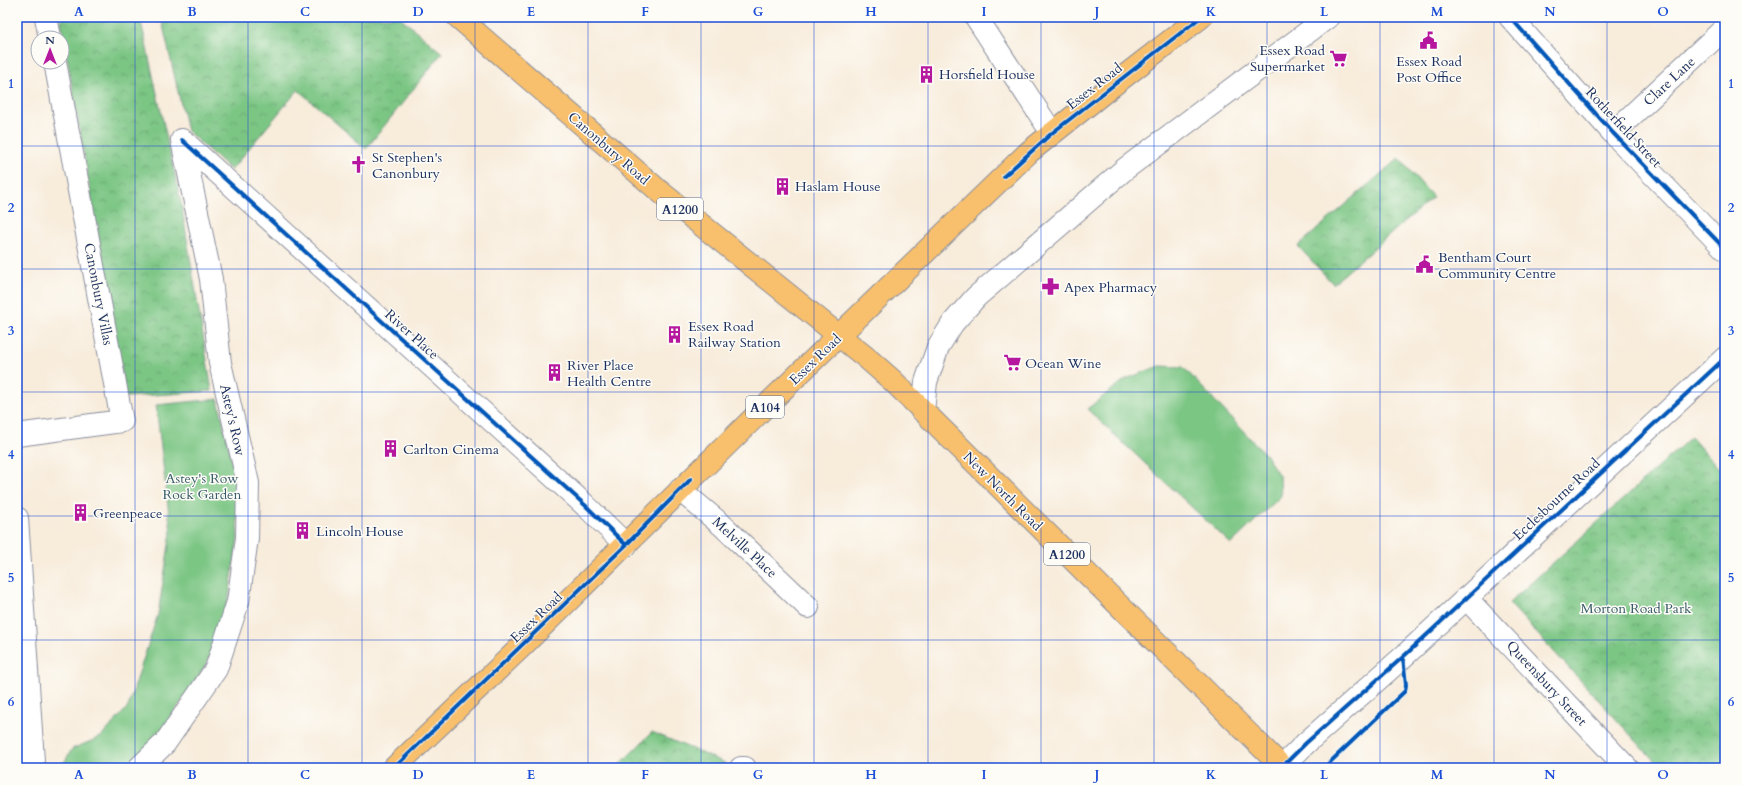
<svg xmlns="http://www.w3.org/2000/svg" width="1742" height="785" font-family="Cardo,serif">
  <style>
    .green { fill: #7bc684; stroke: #4b7a71 }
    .park { fill: url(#park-crowns); stroke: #4b7a71 }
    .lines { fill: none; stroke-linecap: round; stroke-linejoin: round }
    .minor-casing { stroke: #8a8e9c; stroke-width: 24 }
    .major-casing { stroke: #8a8e9c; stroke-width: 24 }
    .minor { stroke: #fff; stroke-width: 22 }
    .major { stroke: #f8bf6c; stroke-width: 22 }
    .cycleway-casing { stroke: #fdfcf7; stroke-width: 6 }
    .cycleway { stroke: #0057b8; stroke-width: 4 }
    .grid { fill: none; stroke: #1d4ed8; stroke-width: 1; stroke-opacity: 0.55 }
    .labels { text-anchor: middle; stroke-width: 3; stroke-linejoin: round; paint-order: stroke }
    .shield { fill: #fdfcf7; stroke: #5f6c8c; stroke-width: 1 }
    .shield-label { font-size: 13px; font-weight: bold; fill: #1b2f5e }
    .poi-label { font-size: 14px; fill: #1b2f5e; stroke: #fdfcf7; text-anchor: start }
    .street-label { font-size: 14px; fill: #1b2f5e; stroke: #fdfcf7 }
    .park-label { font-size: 14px; fill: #385c69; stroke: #fdfcf7 }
    .neatline { fill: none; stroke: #1d4ed8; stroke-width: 1.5 }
    .grid-label { font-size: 13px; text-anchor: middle; font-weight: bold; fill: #1d4ed8 }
  </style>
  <defs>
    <pattern id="park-crowns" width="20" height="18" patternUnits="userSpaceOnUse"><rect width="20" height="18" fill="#7bc684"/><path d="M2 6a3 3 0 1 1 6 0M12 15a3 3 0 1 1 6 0" fill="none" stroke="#64a16f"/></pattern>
  </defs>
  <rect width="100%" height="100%" fill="#fdfcf7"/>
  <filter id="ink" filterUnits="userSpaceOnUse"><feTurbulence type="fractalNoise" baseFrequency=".025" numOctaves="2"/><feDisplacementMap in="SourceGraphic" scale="8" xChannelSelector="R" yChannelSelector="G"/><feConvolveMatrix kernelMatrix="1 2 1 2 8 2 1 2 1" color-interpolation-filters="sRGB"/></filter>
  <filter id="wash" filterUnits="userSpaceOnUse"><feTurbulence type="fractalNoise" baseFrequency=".012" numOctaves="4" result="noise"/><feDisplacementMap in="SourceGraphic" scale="16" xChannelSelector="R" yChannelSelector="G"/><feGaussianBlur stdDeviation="0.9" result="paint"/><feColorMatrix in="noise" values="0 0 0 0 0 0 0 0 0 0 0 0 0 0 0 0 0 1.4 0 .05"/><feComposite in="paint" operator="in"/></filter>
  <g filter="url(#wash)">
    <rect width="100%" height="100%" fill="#f8ecdb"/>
    <path class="green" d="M1159,366L1183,367L1265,454L1280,477L1281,496L1231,544L1087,409L1126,379Z
      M218,399L236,481L238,538L229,597L207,663L157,738L125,768H61L72,749L101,737L128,707L158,614L171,532L156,405Z"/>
    <path class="park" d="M60,17H140L181,202L212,391L126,397Z
      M161,17H400L442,53L366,149L298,90L231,170L187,131Z
      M1399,158L1433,197L1333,284L1298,246Z
      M1691,437L1725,475V768H1661L1509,603Z
      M652,732L725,763L723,768H616Z"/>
  </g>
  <g filter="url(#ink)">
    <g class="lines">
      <defs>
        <path id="minor" d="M46,17L50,38
          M976,17L1052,133
          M1510,17L1613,133L1725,249
          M1613,133L1725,28
          M182,140L586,506L626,545
          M923,411L926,382L938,347L953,323L976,297L1125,169L1328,17
          M17,435L122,421L55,62
          M680,490L723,526L808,607
          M17,518L33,761L30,768
          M1466,598L1627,768
          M139,768L165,743L216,669L238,602L247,538L248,483L220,363L211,279L182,140
          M741,768H745
          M1281,768L1306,743L1403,657L1725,358"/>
        <path id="major" d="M458,17L658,190L868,359L893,381L1283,768
          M394,768L519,649L772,400L1029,152L1108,89L1201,17"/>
      </defs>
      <use href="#minor" class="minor-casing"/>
      <use href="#major" class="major-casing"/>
      <use href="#minor" class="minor"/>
      <use href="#major" class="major"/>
      <defs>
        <path id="cycleway" d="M1510,17L1613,133L1725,249
          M182,140L586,506L626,545
          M1004,176L1052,133L1201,17
          M1282,767L1327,765L1405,691L1406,685L1403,657
          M394,768L626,545L691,479
          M1281,768L1306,743L1403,657L1725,358"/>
      </defs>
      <use href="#cycleway" class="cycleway-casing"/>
      <use href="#cycleway" class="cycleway"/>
    </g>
  </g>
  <path class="grid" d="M135,17V768M248,17V768M362,17V768M475,17V768M588,17V768M701,17V768M814,17V768M928,17V768M1041,17V768M1154,17V768M1267,17V768M1380,17V768M1494,17V768M1607,17V768M17,146H1725M17,269H1725M17,392H1725M17,516H1725M17,640H1725"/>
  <defs>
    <symbol id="civic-bare" viewBox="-9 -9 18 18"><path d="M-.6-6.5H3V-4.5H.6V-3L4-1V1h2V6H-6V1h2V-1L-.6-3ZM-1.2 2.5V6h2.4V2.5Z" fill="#b5179e" stroke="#fdfcf7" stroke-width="2.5" paint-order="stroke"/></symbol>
    <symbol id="supermarket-bare" viewBox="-9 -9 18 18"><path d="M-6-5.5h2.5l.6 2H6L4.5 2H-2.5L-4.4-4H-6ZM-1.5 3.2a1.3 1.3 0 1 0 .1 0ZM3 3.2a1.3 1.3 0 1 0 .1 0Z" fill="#b5179e" stroke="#fdfcf7" stroke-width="2.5" paint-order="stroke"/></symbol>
    <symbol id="building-bare" viewBox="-9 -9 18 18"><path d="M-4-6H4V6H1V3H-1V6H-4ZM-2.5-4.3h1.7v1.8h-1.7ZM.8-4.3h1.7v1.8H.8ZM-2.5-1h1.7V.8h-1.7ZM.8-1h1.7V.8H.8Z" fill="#b5179e" stroke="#fdfcf7" stroke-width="2.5" paint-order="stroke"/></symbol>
    <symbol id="church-bare" viewBox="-9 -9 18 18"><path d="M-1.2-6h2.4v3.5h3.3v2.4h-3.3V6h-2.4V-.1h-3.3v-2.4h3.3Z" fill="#b5179e" stroke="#fdfcf7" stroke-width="2.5" paint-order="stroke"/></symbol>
    <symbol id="pharmacy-bare" viewBox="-9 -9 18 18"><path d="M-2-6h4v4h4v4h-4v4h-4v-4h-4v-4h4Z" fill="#b5179e" stroke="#fdfcf7" stroke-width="2.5" paint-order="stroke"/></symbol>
  </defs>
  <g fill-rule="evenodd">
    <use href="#civic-bare" x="1416" y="28" width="25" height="25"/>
    <use href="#supermarket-bare" x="1326" y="46" width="25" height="25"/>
    <use href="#building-bare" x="914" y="62" width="25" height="25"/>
    <use href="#church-bare" x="346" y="152" width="25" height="25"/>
    <use href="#building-bare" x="770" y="174" width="25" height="25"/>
    <use href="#civic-bare" x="1412" y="252" width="25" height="25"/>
    <use href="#pharmacy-bare" x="1038" y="274" width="25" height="25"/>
    <use href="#building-bare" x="662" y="322" width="25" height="25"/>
    <use href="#supermarket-bare" x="1000" y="350" width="25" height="25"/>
    <use href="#building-bare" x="542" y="360" width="25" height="25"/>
    <use href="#building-bare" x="378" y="436" width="25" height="25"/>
    <use href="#building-bare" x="68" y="500" width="25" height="25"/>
    <use href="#building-bare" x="290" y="518" width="25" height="25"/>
  </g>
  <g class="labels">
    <g class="shield">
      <rect x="657" y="198" width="46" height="22" rx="3"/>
      <rect x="746" y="396" width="38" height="22" rx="3"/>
      <rect x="1044" y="543" width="46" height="22" rx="3"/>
    </g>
    <g class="shield-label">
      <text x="680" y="214">A1200</text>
      <text x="765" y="412">A104</text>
      <text x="1067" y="559">A1200</text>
    </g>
    <g class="poi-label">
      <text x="1325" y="55" text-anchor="end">Essex Road<tspan x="1325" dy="16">Supermarket</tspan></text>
      <text x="1429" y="66" text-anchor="middle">Essex Road<tspan x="1429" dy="16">Post Office</tspan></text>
      <text x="939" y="79">Horsfield House</text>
      <text x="372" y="162">St Stephen's<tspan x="372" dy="16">Canonbury</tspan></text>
      <text x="795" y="191">Haslam House</text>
      <text x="1438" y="262">Bentham Court<tspan x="1438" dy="16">Community Centre</tspan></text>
      <text x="1064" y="292">Apex Pharmacy</text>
      <text x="688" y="331">Essex Road<tspan x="688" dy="16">Railway Station</tspan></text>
      <text x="1025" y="368">Ocean Wine</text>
      <text x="567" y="370">River Place<tspan x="567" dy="16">Health Centre</tspan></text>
      <text x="403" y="454">Carlton Cinema</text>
      <text x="93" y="518">Greenpeace</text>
      <text x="316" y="536">Lincoln House</text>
    </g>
    <g class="street-label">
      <text transform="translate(1669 81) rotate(-43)" y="5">Clare Lane</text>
      <text transform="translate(1094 86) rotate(-38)" y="5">Essex Road</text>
      <text transform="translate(1624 127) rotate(47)" y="5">Rotherfield Street</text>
      <text transform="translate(609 148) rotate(41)" y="5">Canonbury Road</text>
      <text transform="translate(99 294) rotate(79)" y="5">Canonbury Villas</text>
      <text transform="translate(412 334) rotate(42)" y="5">River Place</text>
      <text transform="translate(815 359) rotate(-44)" y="5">Essex Road</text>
      <text transform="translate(233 420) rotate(77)" y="5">Astey's Row</text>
      <text transform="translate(1003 491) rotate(45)" y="5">New North Road</text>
      <text transform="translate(1556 499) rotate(-43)" y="5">Ecclesbourne Road</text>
      <text transform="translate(745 547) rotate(43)" y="5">Melville Place</text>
      <text transform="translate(536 617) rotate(-44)" y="5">Essex Road</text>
      <text transform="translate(1547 683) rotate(47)" y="5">Queensbury Street</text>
    </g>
    <g class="park-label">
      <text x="202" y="483">Astey's Row<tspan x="202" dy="16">Rock Garden</tspan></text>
      <text x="1636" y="613">Morton Road Park</text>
    </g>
  </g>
  <rect width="1742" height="785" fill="none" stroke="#fdfcf7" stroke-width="44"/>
  <g transform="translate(50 50)"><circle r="19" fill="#fdfcf7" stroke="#a3aaba"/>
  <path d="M0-3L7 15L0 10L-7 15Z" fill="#b5179e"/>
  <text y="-6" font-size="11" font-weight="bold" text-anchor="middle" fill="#1b2f5e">N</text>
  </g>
  <rect x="22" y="22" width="1698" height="741" class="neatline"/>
  <g class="grid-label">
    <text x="79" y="16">A</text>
    <text x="192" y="16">B</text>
    <text x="305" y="16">C</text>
    <text x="418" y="16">D</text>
    <text x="531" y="16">E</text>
    <text x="645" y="16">F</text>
    <text x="758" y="16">G</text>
    <text x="871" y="16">H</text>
    <text x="984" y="16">I</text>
    <text x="1097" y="16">J</text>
    <text x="1211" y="16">K</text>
    <text x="1324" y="16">L</text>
    <text x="1437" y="16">M</text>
    <text x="1550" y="16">N</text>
    <text x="1663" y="16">O</text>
    <text x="11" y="88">1</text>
    <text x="1731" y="88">1</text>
    <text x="11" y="212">2</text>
    <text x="1731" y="212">2</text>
    <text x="11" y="335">3</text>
    <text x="1731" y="335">3</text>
    <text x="11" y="459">4</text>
    <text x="1731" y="459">4</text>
    <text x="11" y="582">5</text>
    <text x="1731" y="582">5</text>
    <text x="11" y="706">6</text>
    <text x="1731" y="706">6</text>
    <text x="79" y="779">A</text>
    <text x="192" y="779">B</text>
    <text x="305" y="779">C</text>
    <text x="418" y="779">D</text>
    <text x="531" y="779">E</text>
    <text x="645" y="779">F</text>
    <text x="758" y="779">G</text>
    <text x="871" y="779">H</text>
    <text x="984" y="779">I</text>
    <text x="1097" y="779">J</text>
    <text x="1211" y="779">K</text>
    <text x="1324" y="779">L</text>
    <text x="1437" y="779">M</text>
    <text x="1550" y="779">N</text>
    <text x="1663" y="779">O</text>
  </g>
</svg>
